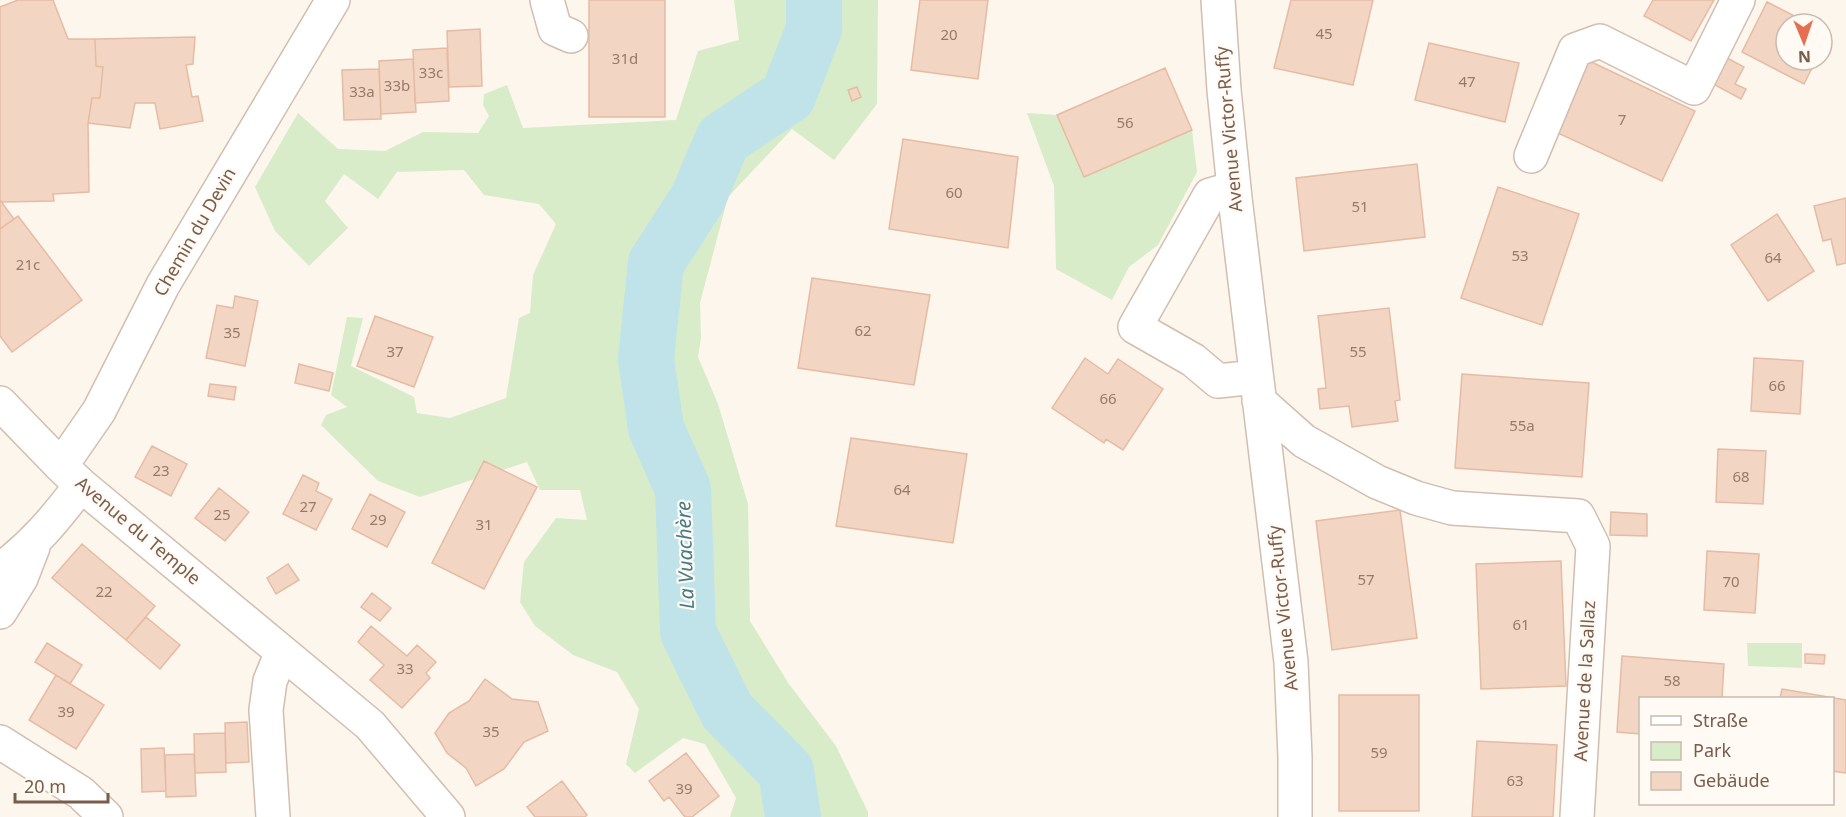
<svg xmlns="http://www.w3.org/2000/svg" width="1846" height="817" font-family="'Noto Sans',sans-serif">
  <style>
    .green { fill: #d8ecc9 }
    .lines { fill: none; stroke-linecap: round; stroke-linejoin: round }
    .river { stroke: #bfe3e8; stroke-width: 56 }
    .building { fill: #f3d5c3; stroke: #e6bba3; stroke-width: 1.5 }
    .minor-casing { stroke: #d1beb0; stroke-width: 36 }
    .minor { stroke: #fff; stroke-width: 33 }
    .labels { text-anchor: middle; stroke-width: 4.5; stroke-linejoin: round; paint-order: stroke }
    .number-label { font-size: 15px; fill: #987a6a }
    .street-label { font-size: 18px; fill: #7a5c4d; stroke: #fffaf3 }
    .water-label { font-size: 20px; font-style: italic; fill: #437c86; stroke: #fffaf3 }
  </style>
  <rect width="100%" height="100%" fill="#fdf6ec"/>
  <path class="green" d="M734,0H878L877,104L834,160L792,129L728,197L700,303L701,338L698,357L718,404L748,504L750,621L789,684L836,746L868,812V817H730L736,798L705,744L683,738L635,773L626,764L639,709L617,672L573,655L535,626L520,602L524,562L556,518L587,520L580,490H540L527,462L420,497L378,481L321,425L326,415L347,407L331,395L347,317L363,318L351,366L414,397L417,413L450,418L506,398L519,318L530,313L533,275L556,224L539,204L484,195L464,170L397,172L378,199L344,174L325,201L348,228L309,266L275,231L255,187L298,113L338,149L385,151L423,132L478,133L489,116L483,105L484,94L507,85L523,128L676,120L698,51L739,40Z
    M1027,113L1057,115L1084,176L1192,130L1197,172L1158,245L1129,267L1112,300L1056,269L1054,186Z
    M1747,643H1802V668L1748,666Z"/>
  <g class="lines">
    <path class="river" d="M793,817L786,771L727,711L688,632L683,489L656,428L646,359L656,263L698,198L723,139L788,96L814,29V0"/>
  </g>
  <path class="building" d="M18,0H53L68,39H95L96,66L103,67L100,98H92L88,123L89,192L53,194L54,201L2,202L0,200V7Z
    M589,0H665V117H589Z
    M920,0H988L978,79L911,70Z
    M1291,0H1373L1353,85L1274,68Z
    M1653,0H1714L1691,41L1644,16Z
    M1767,2L1810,24H1786V60H1816L1804,84L1742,52Z
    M480,29L482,86L449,87L447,31Z
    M1822,30L1829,34L1822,48Z
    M195,37L193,64L186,65L192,97L198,96L203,121L160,129L155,103H135L130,128L88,123L92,98H100L103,67L96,66L95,39Z
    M1429,43L1519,63L1505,122L1415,100Z
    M447,48L449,101L415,103L413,50Z
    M1716,52L1744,67L1735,84L1746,89L1741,99L1702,78Z
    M1583,58L1695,111L1662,181L1549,129Z
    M413,59L416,112L381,114L379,61Z
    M1165,68L1192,130L1084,177L1057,115Z
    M379,69L381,119L344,120L342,70Z
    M857,87L861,97L852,101L848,90Z
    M903,139L1018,157L1008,248L889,229Z
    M1417,164L1425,237L1304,251L1296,178Z
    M1498,187L1579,214L1542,325L1461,298Z
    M1846,198V263L1837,265L1831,239L1823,241L1814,206Z
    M0,200L14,219L0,229Z
    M1777,214L1814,271L1768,301L1731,245Z
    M18,216L82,300L12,352L0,336V229Z
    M812,278L930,295L914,385L798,368Z
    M235,296L258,301L245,366L206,358L217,305L233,308Z
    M1389,308L1400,400L1395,401L1398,421L1352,427L1349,406L1320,409L1318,389L1326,388L1318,316Z
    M375,316L433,337L414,387L357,366Z
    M1085,358L1108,374L1118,359L1163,389L1123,450L1106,439L1104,443L1052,408Z
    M1754,358L1803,361L1800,414L1751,411Z
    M299,364L333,373L329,391L295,383Z
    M1462,374L1589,383L1582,477L1455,468Z
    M210,384L236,387L234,400L208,396Z
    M851,438L967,454L953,543L836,526Z
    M152,446L187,464L171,496L135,477Z
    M1718,449L1766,451L1763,504L1716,502Z
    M484,461L537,487L484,589L432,563Z
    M303,475L319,483L316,491L332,499L316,530L283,514Z
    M219,488L249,512L225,541L195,518Z
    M370,494L405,512L387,547L352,529Z
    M1400,510L1417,638L1332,650L1316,521Z
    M1611,512L1647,514V536L1610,535Z
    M82,544L155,606L126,640L52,578Z
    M1707,551L1759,554L1755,613L1704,610Z
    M1561,561L1566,686L1481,689L1476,564Z
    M288,564L299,580L276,594L267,578Z
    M372,593L391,608L380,621L361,607Z
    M146,617L180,645L160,669L126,640Z
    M371,626L407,656L417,645L436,662L426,673L430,678L402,708L370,680L384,665L358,642Z
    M47,643L82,665L70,684L35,662Z
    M1805,654L1825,655L1824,664L1805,663Z
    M1622,656L1724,664L1722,698H1640V734L1617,732Z
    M56,675L104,705L76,749L29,720Z
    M485,679L512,699L538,702L548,731L524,742L504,769L476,786L466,768L447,753L435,733L449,713L469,701Z
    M1782,689L1846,700V773L1832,771V698H1780Z
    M1339,695H1419V811H1339Z
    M247,722L249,762L226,763L225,723Z
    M225,733L226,772L195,773L194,734Z
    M1477,741L1557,745L1553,817H1472Z
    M164,748L166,791L142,792L141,749Z
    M686,753L719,796L692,817H685L669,797L664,801L649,781Z
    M194,754L196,796L166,797L165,755Z
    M562,781L587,815L585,817H535L527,807Z"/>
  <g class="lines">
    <defs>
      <path id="minor" d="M547,0L555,29L571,36
        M1218,0L1224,90L1235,198L1291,662L1295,757V817
        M1531,156L1575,50L1600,41L1694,88L1738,0
        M1234,188L1210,195L1135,327L1193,360L1218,381L1256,377
        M1259,401L1304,441L1377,482L1416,498L1452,508L1578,516L1593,546L1577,817
        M0,403L61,466L81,485L370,725L448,817
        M61,466L99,411L163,285L333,0
        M0,570C34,545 56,518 81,485
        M0,612L21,578L33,547
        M0,742L81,793L106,817
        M273,817L266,710L270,681L282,652"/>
    </defs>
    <use href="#minor" class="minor-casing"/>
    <use href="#minor" class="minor"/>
  </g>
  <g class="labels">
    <g class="number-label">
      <text x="1324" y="39">45</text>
      <text x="949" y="40">20</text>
      <text x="625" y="64">31d</text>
      <text x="431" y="78">33c</text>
      <text x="1467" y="87">47</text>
      <text x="397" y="91">33b</text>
      <text x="362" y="97">33a</text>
      <text x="1622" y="125">7</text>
      <text x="1125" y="128">56</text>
      <text x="954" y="198">60</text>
      <text x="1360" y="212">51</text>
      <text x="1520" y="261">53</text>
      <text x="1773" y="263">64</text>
      <text x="28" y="270">21c</text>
      <text x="863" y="336">62</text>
      <text x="232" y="338">35</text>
      <text x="395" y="357">37</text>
      <text x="1358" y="357">55</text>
      <text x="1777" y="391">66</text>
      <text x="1108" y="404">66</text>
      <text x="1522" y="431">55a</text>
      <text x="161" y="476">23</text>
      <text x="1741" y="482">68</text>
      <text x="902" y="495">64</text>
      <text x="308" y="512">27</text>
      <text x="222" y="520">25</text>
      <text x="378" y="525">29</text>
      <text x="484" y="530">31</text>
      <text x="1366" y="585">57</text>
      <text x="1731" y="587">70</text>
      <text x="104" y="597">22</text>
      <text x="1521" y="630">61</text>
      <text x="405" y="674">33</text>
      <text x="1672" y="686">58</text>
      <text x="66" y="717">39</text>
      <text x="491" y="737">35</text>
      <text x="1379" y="758">59</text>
      <text x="1515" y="786">63</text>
      <text x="684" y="794">39</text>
    </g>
    <g class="street-label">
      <text transform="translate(1229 129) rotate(-95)" y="6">Avenue Victor-Ruffy</text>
      <text transform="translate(195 232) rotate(-60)" y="6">Chemin du Devin</text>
      <text transform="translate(138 531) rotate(40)" y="6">Avenue du Temple</text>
      <text transform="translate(1283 608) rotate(-96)" y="6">Avenue Victor-Ruffy</text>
      <text transform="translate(1585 681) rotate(-87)" y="6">Avenue de la Sallaz</text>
    </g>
    <g class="water-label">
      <text transform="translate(685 555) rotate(-92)" y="7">La Vuachère</text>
    </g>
  </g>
  <rect x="1639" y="697" width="195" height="108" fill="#fffaf3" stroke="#cabbb1" stroke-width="1.5"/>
  <rect x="1651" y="716" width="30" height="9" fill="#ffffff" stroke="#cabbb1" stroke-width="1.5"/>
  <text x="1693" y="727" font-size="18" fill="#7a5c4d">Straße</text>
  <rect x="1651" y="742" width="30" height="18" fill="#d8ecc9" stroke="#cabbb1" stroke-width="1.5"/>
  <text x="1693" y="757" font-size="18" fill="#7a5c4d">Park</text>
  <rect x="1651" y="772" width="30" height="18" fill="#f3d5c3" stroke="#cabbb1" stroke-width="1.5"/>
  <text x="1693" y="787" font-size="18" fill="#7a5c4d">Gebäude</text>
  <g transform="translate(1804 42) rotate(178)"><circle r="28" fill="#fffaf3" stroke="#cabbb1" stroke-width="1.5"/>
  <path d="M0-4.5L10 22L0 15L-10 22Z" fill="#e76f51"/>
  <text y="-9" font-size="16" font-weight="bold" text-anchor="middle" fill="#7a5c4d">N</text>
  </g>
  <path d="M15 793v9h93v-9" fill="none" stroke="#7a5c4d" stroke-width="3"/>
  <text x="24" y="793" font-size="18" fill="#7a5c4d" stroke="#fffaf3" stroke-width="4.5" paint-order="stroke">20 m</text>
</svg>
